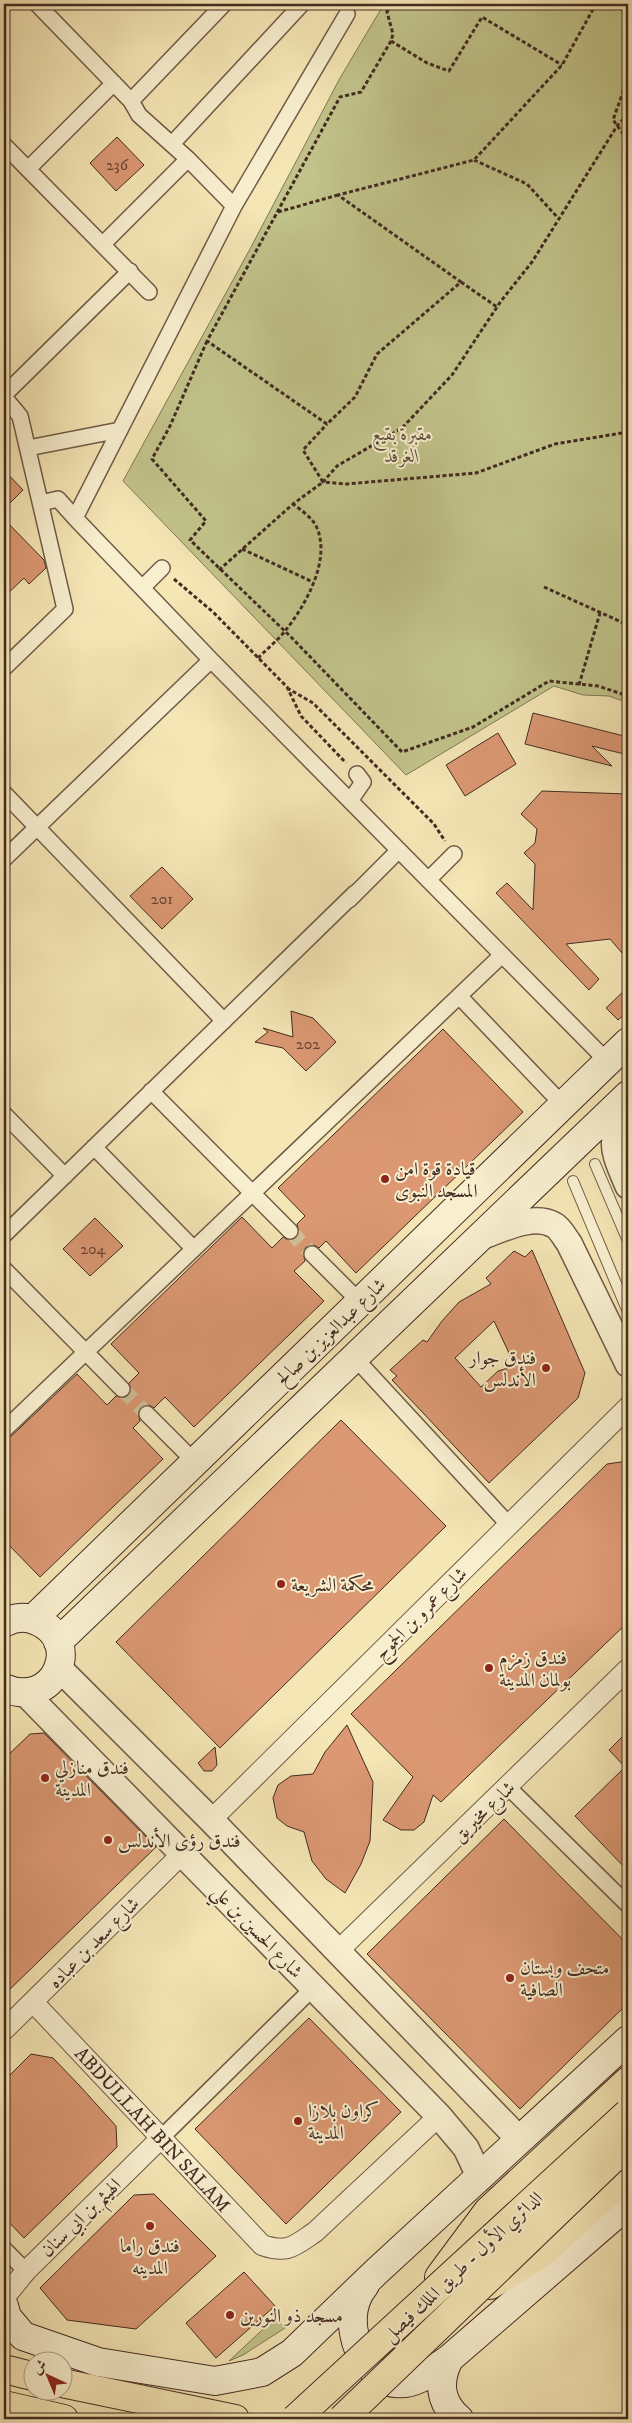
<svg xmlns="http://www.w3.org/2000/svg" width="632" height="2423" font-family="'IM FELL DW Pica',Amiri,serif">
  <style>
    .green { fill: #c1c38a; stroke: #827756 }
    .building { fill: #db9873; stroke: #432b22; fill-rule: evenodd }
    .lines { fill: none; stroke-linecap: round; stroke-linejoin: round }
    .pedestrian-tunnel { stroke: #d1c198; stroke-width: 15; stroke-dasharray: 15 8; stroke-linecap: butt }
    .service-casing { stroke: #705a47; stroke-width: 12 }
    .pedestrian-casing { stroke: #705a47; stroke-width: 18 }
    .minor-casing { stroke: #705a47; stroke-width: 22 }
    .tertiary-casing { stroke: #705a47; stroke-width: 28 }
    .secondary-casing { stroke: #432b22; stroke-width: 30 }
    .primary-casing { stroke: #432b22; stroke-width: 30 }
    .trunk-casing { stroke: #432b22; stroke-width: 30 }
    .path { stroke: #432b22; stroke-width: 3; stroke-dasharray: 4 2.5; stroke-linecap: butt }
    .service { stroke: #f8efcf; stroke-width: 10 }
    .pedestrian { stroke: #f8efcf; stroke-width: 15 }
    .minor { stroke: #f8efcf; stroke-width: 20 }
    .tertiary { stroke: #f8efcf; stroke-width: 25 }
    .secondary { stroke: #f8efcf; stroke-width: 28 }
    .primary { stroke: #f5e6b5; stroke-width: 28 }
    .trunk { stroke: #f5e6b5; stroke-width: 28 }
    .trunk-bridge-casing { stroke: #432b22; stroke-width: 30; stroke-linecap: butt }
    .trunk-bridge { stroke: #f5e6b5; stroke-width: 28 }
    .poi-dot { fill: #8f2418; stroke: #f8efcf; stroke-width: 2 }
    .labels { text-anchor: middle; stroke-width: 4; stroke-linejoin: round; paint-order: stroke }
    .number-label { font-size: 16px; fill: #694636 }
    .park-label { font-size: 19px; font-style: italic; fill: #62513c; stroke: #f8efcf }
    .poi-label { font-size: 19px; fill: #432b22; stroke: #f8efcf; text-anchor: start }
    .street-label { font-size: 19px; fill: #432b22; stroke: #f8efcf }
  </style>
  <rect width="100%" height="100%" fill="#f5e6b5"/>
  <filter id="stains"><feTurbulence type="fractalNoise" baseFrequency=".004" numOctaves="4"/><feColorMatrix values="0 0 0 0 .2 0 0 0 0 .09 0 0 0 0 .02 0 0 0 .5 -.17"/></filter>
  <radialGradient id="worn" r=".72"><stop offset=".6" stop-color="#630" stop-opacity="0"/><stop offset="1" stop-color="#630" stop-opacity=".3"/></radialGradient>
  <path class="green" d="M384,4H628V703L609,696L583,695L554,686L406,775L123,481L250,249L340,78Z
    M275,2318L285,2328L243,2355L229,2361Z"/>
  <path class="building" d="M117,137L144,165L116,191L90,163Z
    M4,470L23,490L4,509Z
    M4,519L44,560L46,568L29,584L24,578L4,597Z
    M533,713L628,737V755L592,746L612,766L525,744Z
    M498,733L516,764L465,796L446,765Z
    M542,791L628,794V960L610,939L566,944L599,979L589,990L496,893L507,883L533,910L535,864L524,853L535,843L537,829L521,814Z
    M162,867L193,899L162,929L130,896Z
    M628,987V1011L618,1020L606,1008Z
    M291,1011L313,1018L336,1042L306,1071L283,1048L255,1042L268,1032L263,1028L293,1037Z
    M443,1029L523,1112L356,1273L326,1241L319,1248L314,1245L306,1247L303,1252L305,1261L294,1271L324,1301L194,1427L165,1397L154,1408L149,1405L141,1407L138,1412L140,1421L133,1428L163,1459L40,1577L4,1540V1443L77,1374L107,1405L116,1396L124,1398L128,1396L131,1391L129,1383L139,1373L111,1344L242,1217L272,1248L283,1237L288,1240L296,1238L299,1233L297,1224L305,1216L278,1188Z
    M95,1218L123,1246L90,1276L63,1249Z
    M532,1250L585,1373L578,1398L489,1483L392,1380L397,1376L390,1370L423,1340L427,1342L442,1321L459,1302L491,1284L486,1278L514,1251L525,1257ZM494,1321L515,1366L498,1371L481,1387L455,1358Z
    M341,1420L446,1526L220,1748L116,1642Z
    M628,1461V1622L441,1802L433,1795L424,1822L414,1830H401L383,1820L413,1777L351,1714L607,1464Z
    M347,1725L373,1782L370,1841L361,1864L345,1893L326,1879L312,1861L304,1832L287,1826L277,1818L273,1798L278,1785L291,1776L313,1774L325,1752Z
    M628,1731V1871L575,1816L625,1767L609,1750Z
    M44,1733L156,1847L4,1995V1759L30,1734Z
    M215,1747L217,1765L212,1771H204L198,1763Z
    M504,1819L628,1945V2003L520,2109L367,1954Z
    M309,2018L401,2112L286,2224L195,2129Z
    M31,2054L53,2058L79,2085L116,2126L117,2147L24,2238L4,2217V2081Z
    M154,2194L216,2256L136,2329L67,2320L40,2288L134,2195Z
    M244,2272L275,2306L216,2358L186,2323Z"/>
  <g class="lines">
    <path class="pedestrian-tunnel" d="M290,1231L312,1254
      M122,1389L147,1414"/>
    <defs>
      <path id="service" d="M595,1164L628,1241
        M573,1181L628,1312"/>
      <path id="pedestrian" d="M37,4L131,101L139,115L188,159L234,206
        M347,14L234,206L75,518L211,660L608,1062
        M131,101L224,4
        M172,144L302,4
        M4,145L149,292
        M28,169L114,83
        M103,244L188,159
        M4,395L130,271
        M4,397L20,416L65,609L4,668
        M28,448L120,430
        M41,503L58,499L75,518
        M142,588L162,568
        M4,793L224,1021
        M350,801L363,782L357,774
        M4,859L211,660
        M428,880L454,854
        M349,900L399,850
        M460,997L563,1105
        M151,1091L290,1231
        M4,1114L65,1176
        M94,1147L194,1249
        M4,1235L355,893L346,902
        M312,1254L360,1302
        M4,1269L122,1389
        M355,1358L509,1525
        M147,1414L195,1462
        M4,1430L502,955
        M508,1787L628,1905
        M160,2139L313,1988
        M4,2249L26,2271"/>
      <path id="minor" d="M211,1820L628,1407
        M337,1952L628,1669
        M33,2002L262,2245C288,2254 294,2246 315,2232L439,2116
        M4,2030L183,1853
        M4,2298L26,2271L160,2139"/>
      <path id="tertiary" d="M628,1104C608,1142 612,1148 628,1186
        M480,1237C501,1230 533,1213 554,1225C560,1228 565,1238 569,1243L628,1364
        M59,1668L211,1820L520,2140
        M26,1694L439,2116L466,2148L480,2178"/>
      <path id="secondary" d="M33,1619L628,1042
        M4,1623C14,1617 26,1616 37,1621C84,1641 55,1710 4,1688
        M58,1642L628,1095
        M365,2285C344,2310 352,2351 375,2372C381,2377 387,2383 395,2383C416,2386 433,2370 449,2359
        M4,2306L7,2317L23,2336L98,2362L215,2381L262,2372L292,2353L376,2272L628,2040
        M459,2419C439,2402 438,2381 449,2359L628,2204"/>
      <path id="primary" d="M4,2369L32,2376
        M62,2383L235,2419
        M4,2405L64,2419"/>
      <path id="trunk" d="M439,2277L488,2211L628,2081
        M490,2285L543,2252L628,2174"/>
    </defs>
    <use href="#service" class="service-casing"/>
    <use href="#pedestrian" class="pedestrian-casing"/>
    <use href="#minor" class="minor-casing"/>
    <use href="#tertiary" class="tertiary-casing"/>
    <use href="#secondary" class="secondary-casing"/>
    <use href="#primary" class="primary-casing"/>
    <use href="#trunk" class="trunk-casing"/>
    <path class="path" d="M391,4L387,12L393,34L391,41L361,92L340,97L207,341L327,424L355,397L377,354L461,282L338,195L474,160L562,65L596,4
      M391,41L427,63L449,71L482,17L562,65
      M628,78L613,120L628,140
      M628,114L617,126L532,262L501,301L452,375L402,428L337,466L323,482L346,484L476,473L555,444L628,432
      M474,160L527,184L559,219
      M278,212L338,195
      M461,282L497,307
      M207,341L170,426L152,459L206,521L190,540L292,638L402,752L473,727L549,681L598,686L628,696
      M242,549L313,582
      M219,570L293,504L323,482L303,450L327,424
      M174,579L213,612L287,687L301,716L346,763
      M544,587L628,625
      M258,658C267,649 278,640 285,631C305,606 331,561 317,528C314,519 301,510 293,504
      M579,685L600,613
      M287,688L313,703L434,824L445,841"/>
    <use href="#service" class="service"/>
    <use href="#pedestrian" class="pedestrian"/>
    <use href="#minor" class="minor"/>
    <use href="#tertiary" class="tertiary"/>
    <use href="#secondary" class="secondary"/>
    <use href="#primary" class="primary"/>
    <use href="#trunk" class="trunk"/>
    <defs>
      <path id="trunk-bridge" d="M295,2419L628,2113
        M342,2419L628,2144"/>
    </defs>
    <use href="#trunk-bridge" class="trunk-bridge-casing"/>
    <use href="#trunk-bridge" class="trunk-bridge"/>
  </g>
  <g class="poi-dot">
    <circle cx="385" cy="1179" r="5"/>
    <circle cx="546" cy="1368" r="5"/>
    <circle cx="281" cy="1584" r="5"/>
    <circle cx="489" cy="1668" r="5"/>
    <circle cx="45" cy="1778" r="5"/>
    <circle cx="108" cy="1840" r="5"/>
    <circle cx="510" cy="1978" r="5"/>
    <circle cx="298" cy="2121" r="5"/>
    <circle cx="150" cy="2226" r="5"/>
    <circle cx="230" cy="2315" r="5"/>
  </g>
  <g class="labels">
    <g class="number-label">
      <text x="117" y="170">236</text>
      <text x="162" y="904">201</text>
      <text x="308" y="1049">202</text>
      <text x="93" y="1254">204</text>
    </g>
    <g class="park-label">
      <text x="402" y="440">مقبرة بقيع<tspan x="402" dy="22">الغرقد</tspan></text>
    </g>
    <g class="poi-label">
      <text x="395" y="1175">قيادة قوة امن<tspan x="395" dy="22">المسجد النبوى</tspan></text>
      <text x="536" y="1364" text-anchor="end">فندق جوار<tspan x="536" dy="22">الأندلس</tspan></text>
      <text x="291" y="1591">محكمة الشريعة</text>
      <text x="499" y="1664">فندق زمزم<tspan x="499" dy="22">بولمان المدينة</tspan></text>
      <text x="55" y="1774">فندق منازلي<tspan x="55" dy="22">المدينة</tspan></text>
      <text x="118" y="1847">فندق رؤى الأندلس</text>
      <text x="520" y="1974">متحف وبستان<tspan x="520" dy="22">الصافية</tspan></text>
      <text x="308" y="2117">كراون بلازا<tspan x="308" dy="22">المدينة</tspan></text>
      <text x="150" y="2252" text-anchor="middle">فندق راما<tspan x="150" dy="22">المدينه</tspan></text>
      <text x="240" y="2322">مسجد ذو النورين</text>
    </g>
    <g class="street-label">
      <text transform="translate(330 1331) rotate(-44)" y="7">شارع عبدالعزيز بن صالح</text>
      <text transform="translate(420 1613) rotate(-45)" y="7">شارع عمرو بن الجموح</text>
      <text transform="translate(483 1811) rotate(-44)" y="7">شارع مخيريق</text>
      <text transform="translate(258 1931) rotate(46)" y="7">شارع الحسين بن علي</text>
      <text transform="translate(93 1942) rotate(-45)" y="7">شارع سعد بن عباده</text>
      <text transform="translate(153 2129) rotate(47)" y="7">ABDULLAH BIN SALAM</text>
      <text transform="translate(80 2217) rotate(-44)" y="7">الهيثم بن ابي سنان</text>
      <text transform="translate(462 2266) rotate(-43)" y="7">الدائري الأول - طريق الملك فيصل</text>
    </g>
  </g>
  <rect width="632" height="2423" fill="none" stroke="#f5e6b5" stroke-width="20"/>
  <rect x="5" y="5" width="622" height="2413" fill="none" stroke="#432b22" stroke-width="2.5"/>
  <rect x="10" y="10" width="612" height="2403" fill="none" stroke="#432b22"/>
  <g transform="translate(48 2376) rotate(316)"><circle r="24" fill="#f8efcf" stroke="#b0a18a"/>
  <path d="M0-4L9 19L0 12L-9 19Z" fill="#8f2418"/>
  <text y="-8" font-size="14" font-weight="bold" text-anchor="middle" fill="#432b22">ش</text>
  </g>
  <rect width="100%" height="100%" filter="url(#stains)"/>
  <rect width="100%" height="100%" fill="url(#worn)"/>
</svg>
